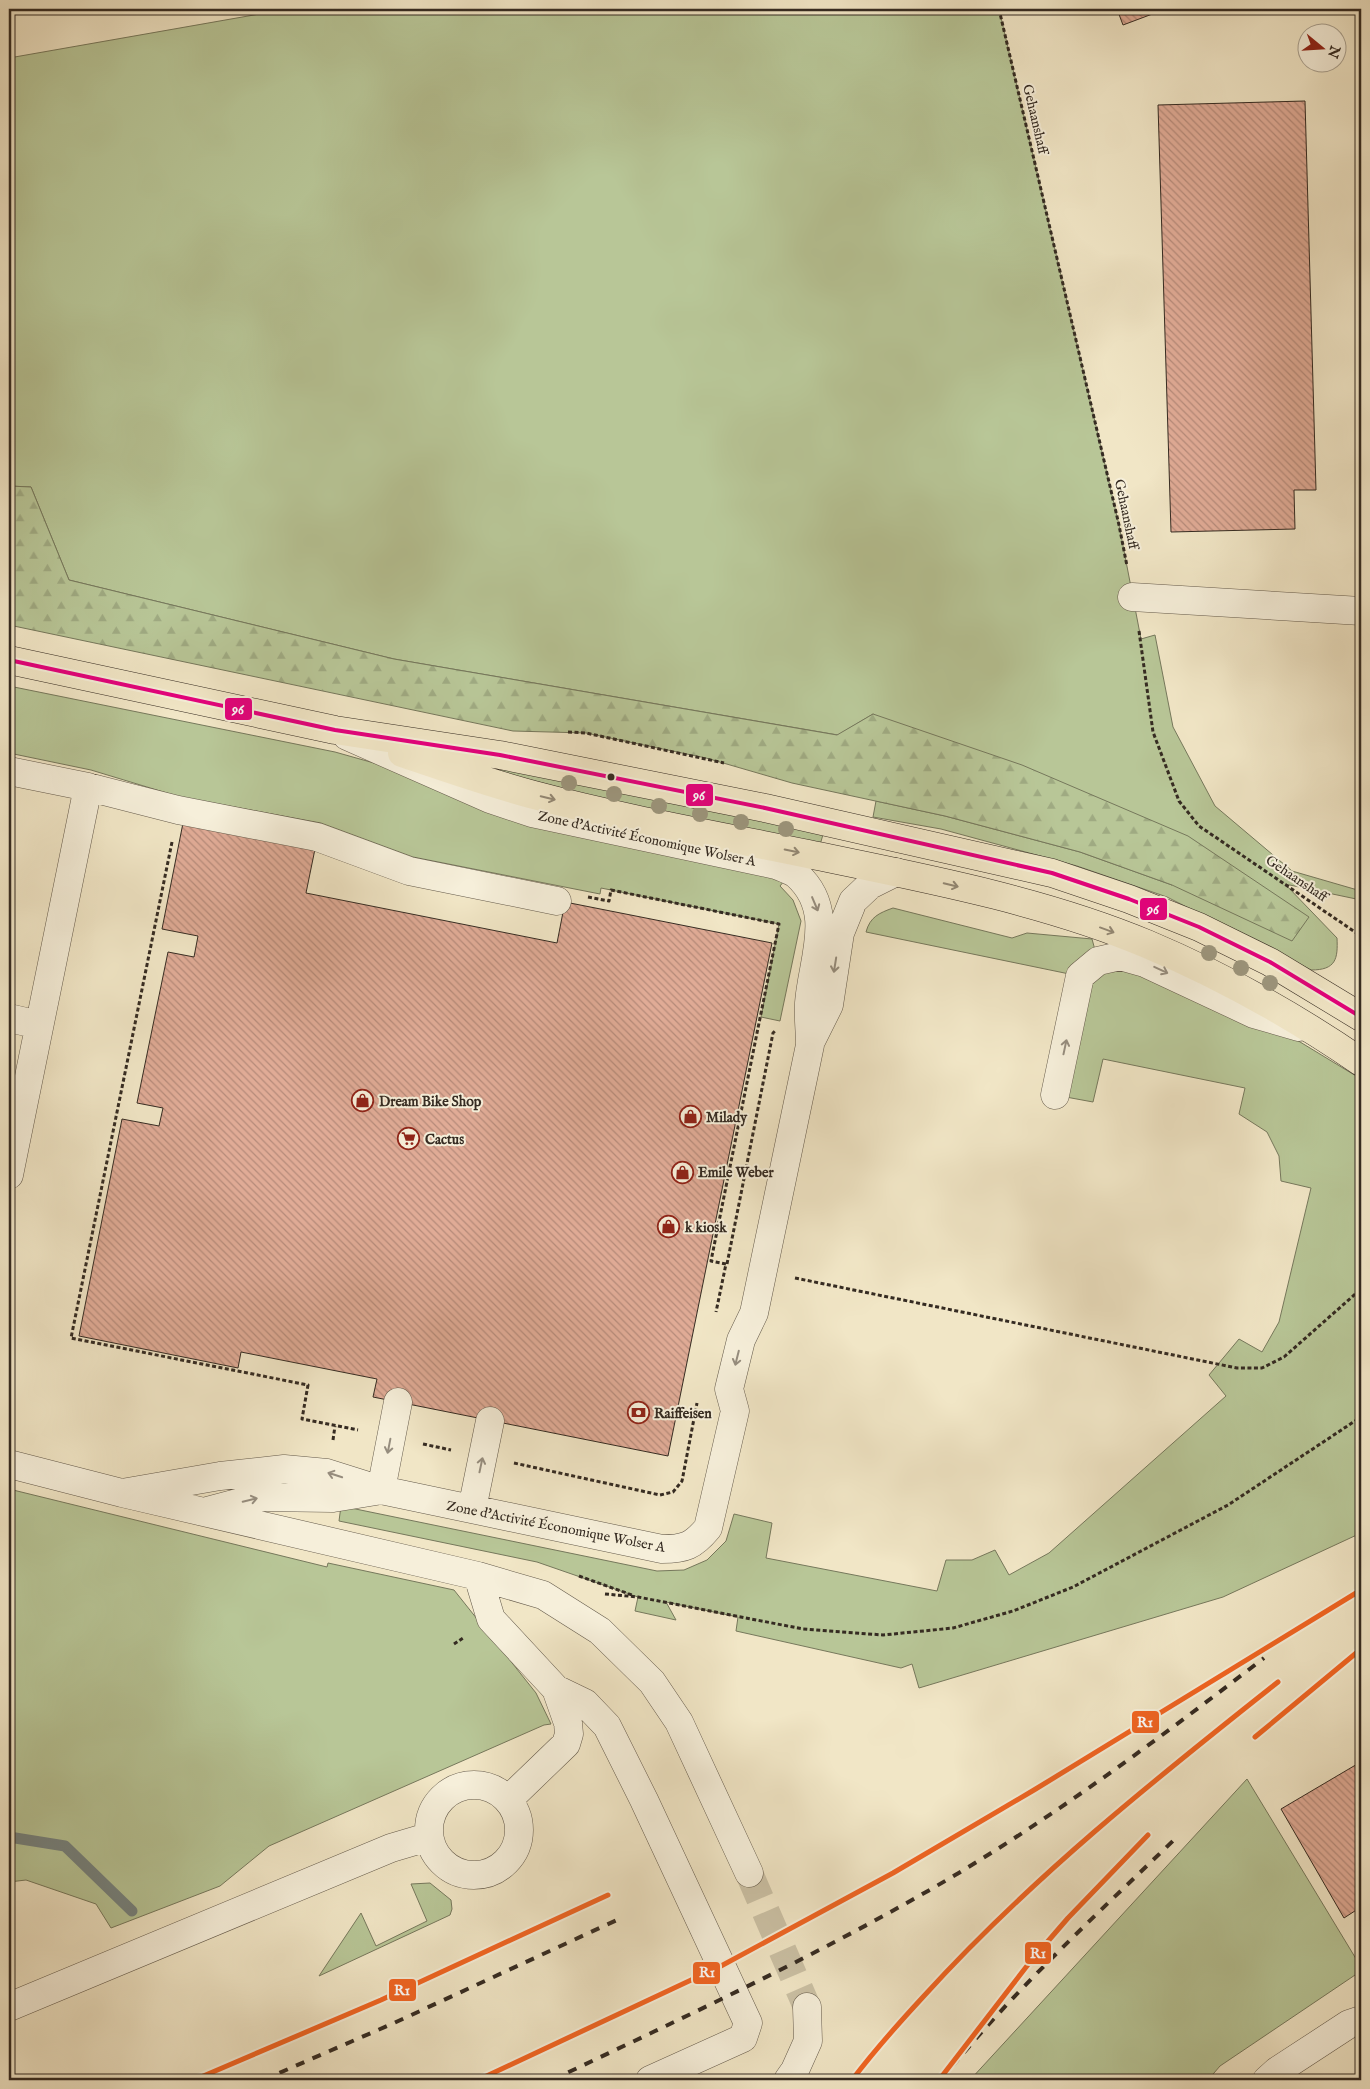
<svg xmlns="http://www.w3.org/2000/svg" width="1370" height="2089" font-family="'IM FELL English',serif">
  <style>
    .grass { fill: #b8c697; stroke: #76785c }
    .forest { fill: url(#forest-firs); stroke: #76785c }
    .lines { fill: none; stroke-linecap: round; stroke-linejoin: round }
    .stream { stroke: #758380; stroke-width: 11 }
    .building { fill: url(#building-back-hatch); stroke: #352b22 }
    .minor-tunnel { stroke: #cbc1a5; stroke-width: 28; stroke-dasharray: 28 14; stroke-linecap: butt }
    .minor-casing { stroke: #645a4b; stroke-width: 29 }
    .major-casing { stroke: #352b22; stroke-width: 29 }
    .path { stroke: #352b22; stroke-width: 3; stroke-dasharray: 4 2.5; stroke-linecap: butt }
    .minor { stroke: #f6efda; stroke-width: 28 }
    .major { stroke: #f1e6c6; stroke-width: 28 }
    .rail { stroke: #352b22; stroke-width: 4; stroke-dasharray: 9 9; stroke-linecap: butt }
    .bus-1-casing { stroke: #f6efda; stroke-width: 8 }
    .bus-1 { stroke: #e5007d; stroke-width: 4 }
    .rail-1-casing { stroke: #f6efda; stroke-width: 9 }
    .rail-1 { stroke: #f26522; stroke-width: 5 }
    .tree { fill: #9c957c }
    .oneway { stroke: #938874 }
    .oneway2 { stroke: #968d7e }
    .bus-dot { fill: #352b22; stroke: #f6efda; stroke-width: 2 }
    .labels { text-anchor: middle; stroke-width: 4; stroke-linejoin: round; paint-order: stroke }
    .street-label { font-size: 14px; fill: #352b22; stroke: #f6efda }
    .poi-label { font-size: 14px; font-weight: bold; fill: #352b22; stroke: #f6efda; text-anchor: start }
    .line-badge { stroke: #f6efda; stroke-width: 2 }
    .badge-label { font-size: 14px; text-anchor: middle; font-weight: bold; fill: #fff }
  </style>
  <defs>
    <pattern id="forest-firs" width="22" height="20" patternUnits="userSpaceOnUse" patternTransform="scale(1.25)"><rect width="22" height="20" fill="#b8c697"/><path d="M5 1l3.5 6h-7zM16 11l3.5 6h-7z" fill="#9faa82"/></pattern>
    <pattern id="building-back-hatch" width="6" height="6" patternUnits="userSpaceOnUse" patternTransform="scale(1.25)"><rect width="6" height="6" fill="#e0ab96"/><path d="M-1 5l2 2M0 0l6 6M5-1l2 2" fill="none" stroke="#b68b7a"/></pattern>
  </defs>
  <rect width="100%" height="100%" fill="#f1e6c6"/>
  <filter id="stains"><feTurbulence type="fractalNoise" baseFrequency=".004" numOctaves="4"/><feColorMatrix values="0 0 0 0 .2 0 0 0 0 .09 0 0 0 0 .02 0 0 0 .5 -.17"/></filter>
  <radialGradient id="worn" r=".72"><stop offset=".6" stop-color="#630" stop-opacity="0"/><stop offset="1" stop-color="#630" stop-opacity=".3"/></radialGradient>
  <path class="grass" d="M288,9H999L1119,525L1141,639L1155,635L1173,727L1215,806L1292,871L1361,891V900L1285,884L1337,938C1338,959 1336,970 1311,970L1167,897L1077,866L941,829L873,817L876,801L945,816L1080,852L1172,885L873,714L838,735L394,659L69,580L31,487L9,486V58Z
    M9,686L335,752L775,876L784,881L780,886L793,900L801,921L780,1021L761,1017L779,924L601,888L600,894L413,857L321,823L180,797L91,770L9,753Z
    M495,766L824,831L820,845L638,808L496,771L494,769Z
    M893,908L1012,938L1027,933L1092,939L1098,961L1254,1014L1361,1079V1533L1223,1597L919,1688L912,1664L901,1668L736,1631L738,1617L666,1602L676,1620L635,1611L638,1597L537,1562L339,1521L341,1506L657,1571L684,1570L707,1560L726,1541L734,1514L772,1523L766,1558L937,1591L946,1560H972L995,1550L1009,1575L1049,1553L1226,1396L1209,1375L1239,1339L1262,1352L1279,1322L1311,1188L1281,1181L1279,1156L1267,1132L1239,1114L1245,1088L1103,1059L1093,1102L1055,1095L1079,976L866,932C870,917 879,913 893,908Z
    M9,1489L327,1567L328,1563L454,1590L536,1693L551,1724L544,1725L269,1846L220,1886L111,1928L96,1904L26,1880L9,1882Z
    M1247,1779L1361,1967V1971L1220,2066L1208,2080H970Z
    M430,1883L451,1900L452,1909L450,1915L319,1976L361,1913L376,1946L427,1921L411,1884Z"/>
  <path class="forest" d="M9,486L31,487L69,580L394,659L837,735L873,714L1022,765L1188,836L1309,917L1292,941L1172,885L1080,852L945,816L792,783L706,758L586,733L513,731L9,625Z"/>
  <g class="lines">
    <path class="stream" d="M9,1837L65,1846L132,1911"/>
  </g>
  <path class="building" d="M1117,9H1163V10L1123,25Z
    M1305,101L1316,490H1294L1295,529L1171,532L1158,105Z
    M183,823L315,849L306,893L557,943L565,902L772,943L668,1456L373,1397L377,1379L241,1352L238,1368L79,1336L122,1119L159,1126L163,1108L137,1103L168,952L194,957L198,936L162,929Z
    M1359,1763L1361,1766V1907L1344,1918L1281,1809Z"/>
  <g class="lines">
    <path class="minor-tunnel" d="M749,1873L807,2007"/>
    <defs>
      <path id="minor" d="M1132,597L1361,611
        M9,771L88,787L9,1175
        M88,787L178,810L317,837L409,871L557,901
        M9,1018L39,1025
        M812,1039L829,1005L840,933L853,901L870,885L896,872
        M1055,1095L1080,976L1098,961L1120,956L1145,963L1254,1014L1299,1027
        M9,1464L122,1493L478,1576L543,1595L600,1631L652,1682L679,1722L749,1873
        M381,1490L398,1402
        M122,1493L220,1476L284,1469L327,1473L381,1490L662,1549C685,1549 693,1546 708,1528L735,1411L729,1389L741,1340L754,1313L810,1045C810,1031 808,1017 809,1003C812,960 837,911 797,875C792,871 783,868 776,865L532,813L490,799L347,736
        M472,1509L490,1421
        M207,1511L260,1497L333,1498L376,1491
        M478,1576L491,1619L556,1689L568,1723L569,1734L566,1744L508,1800
        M556,1689L585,1703L607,1726L644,1800L748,2023L743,2038L650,2080
        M429 1830a45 45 0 1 1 90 0a45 45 0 1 1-90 0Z
        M9,2007L391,1848L428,1837
        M788,2080L795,2070L808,2041L807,2007
        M1267,2080L1277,2071L1349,2024L1361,2020"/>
      <path id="major" d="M9,660L335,730L500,755L765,808L1052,873L1129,899L1199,927L1270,962L1361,1017
        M402,753C446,768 489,783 534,795C624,819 716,835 808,854C919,877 1042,900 1147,944C1223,976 1294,1016 1361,1062"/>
    </defs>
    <use href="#minor" class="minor-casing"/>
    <use href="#major" class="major-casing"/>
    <path class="path" d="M999,9L1119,525L1127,566
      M1139,631L1153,732L1179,801L1199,826L1361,936
      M568,732L586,733L724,763
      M172,842L71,1338L308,1385L302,1419L358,1430
      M588,897L609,901L611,890L779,924L711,1261L726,1264L716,1312
      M727,1264L773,1033L776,1030
      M795,1278L1237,1368H1262L1284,1357L1361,1289
      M333,1440L335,1426
      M423,1444L451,1450
      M514,1463L660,1495L673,1492L682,1481L697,1403
      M579,1576L632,1595
      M605,1594L638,1597L803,1629L883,1635L953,1628L1013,1611L1073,1587L1228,1505L1361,1417
      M454,1644L463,1638"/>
    <use href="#minor" class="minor"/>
    <use href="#major" class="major"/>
    <path class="rail" d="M194,2080L381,2000L608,1895
      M263,2080L394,2023L619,1919
      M478,2080L721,1966L893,1873L1034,1790L1361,1590
      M552,2080C689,2015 827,1951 957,1874C1065,1809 1165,1734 1264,1658
      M941,2080C1012,1992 1096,1915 1177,1837"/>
    <defs>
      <path id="bus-1" d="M9,660L335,730L500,755L765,808L1052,873L1129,899L1199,927L1270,962L1361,1017"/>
    </defs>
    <use href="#bus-1" class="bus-1-casing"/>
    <use href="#bus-1" class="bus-1"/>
    <defs>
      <path id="rail-1" d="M1255,1737L1361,1649
        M194,2080L381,2000L608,1895
        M478,2080L721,1966L893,1873L1034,1790L1361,1590
        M852,2080C874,2051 898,2024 923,1997C1030,1879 1154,1780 1278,1682
        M939,2080L1030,1962L1068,1918L1148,1835"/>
    </defs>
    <use href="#rail-1" class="rail-1-casing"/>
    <use href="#rail-1" class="rail-1"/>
  </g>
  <g class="tree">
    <circle cx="569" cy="783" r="8"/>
    <circle cx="614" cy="794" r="8"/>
    <circle cx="659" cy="806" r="8"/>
    <circle cx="700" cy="814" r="8"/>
    <circle cx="741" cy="822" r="8"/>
    <circle cx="786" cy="829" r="8"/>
    <circle cx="1209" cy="953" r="8"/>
    <circle cx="1241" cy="968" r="8"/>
    <circle cx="1270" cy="983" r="8"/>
  </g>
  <defs><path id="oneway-shaft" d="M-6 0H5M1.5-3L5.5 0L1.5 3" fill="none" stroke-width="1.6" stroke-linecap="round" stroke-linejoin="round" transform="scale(1.25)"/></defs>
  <g class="oneway">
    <use href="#oneway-shaft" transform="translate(548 798) rotate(13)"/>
    <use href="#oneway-shaft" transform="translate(792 851) rotate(12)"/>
    <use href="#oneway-shaft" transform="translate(951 885) rotate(13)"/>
    <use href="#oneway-shaft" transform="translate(1107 930) rotate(20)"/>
  </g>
  <g class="oneway2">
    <use href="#oneway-shaft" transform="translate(815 904) rotate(67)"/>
    <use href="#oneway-shaft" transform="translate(835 965) rotate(99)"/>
    <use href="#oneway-shaft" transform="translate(1161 970) rotate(25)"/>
    <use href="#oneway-shaft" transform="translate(1065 1047) rotate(-78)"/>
    <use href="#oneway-shaft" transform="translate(737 1358) rotate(104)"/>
    <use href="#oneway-shaft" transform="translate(389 1446) rotate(101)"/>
    <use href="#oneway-shaft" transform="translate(481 1465) rotate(-78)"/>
    <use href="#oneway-shaft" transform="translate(335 1475) rotate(-162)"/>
    <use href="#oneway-shaft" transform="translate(250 1500) rotate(-14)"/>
  </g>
  <defs>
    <symbol id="shop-ring" viewBox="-11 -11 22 22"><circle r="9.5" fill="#f6efda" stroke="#8f2418" stroke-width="1.5"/><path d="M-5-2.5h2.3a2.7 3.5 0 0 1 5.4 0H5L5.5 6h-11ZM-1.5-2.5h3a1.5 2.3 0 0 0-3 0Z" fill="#8f2418"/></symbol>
    <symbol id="supermarket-ring" viewBox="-11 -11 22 22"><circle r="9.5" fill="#f6efda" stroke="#8f2418" stroke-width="1.5"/><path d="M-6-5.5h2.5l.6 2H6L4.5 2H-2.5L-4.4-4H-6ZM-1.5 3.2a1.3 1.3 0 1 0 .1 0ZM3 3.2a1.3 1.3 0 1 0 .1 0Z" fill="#8f2418"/></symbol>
    <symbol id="bank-ring" viewBox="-11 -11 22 22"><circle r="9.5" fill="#f6efda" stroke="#8f2418" stroke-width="1.5"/><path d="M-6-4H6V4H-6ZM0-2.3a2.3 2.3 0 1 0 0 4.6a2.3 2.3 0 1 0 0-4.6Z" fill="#8f2418"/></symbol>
  </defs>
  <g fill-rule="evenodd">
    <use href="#shop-ring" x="350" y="1088" width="25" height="25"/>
    <use href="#shop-ring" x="678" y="1104" width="25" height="25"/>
    <use href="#supermarket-ring" x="396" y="1126" width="25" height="25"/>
    <use href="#shop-ring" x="670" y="1160" width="25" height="25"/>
    <use href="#shop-ring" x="656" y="1214" width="25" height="25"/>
    <use href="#bank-ring" x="626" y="1400" width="25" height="25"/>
  </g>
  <circle class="bus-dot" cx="611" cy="777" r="4.5"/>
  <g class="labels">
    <g class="street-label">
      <text transform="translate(1036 119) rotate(77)" y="5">Gehaanshaff</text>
      <text transform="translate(1127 514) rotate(78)" y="5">Gehaanshaff</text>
      <text transform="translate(647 838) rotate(12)" y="5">Zone d'Activité Économique Wolser A</text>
      <text transform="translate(1297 878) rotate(34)" y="5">Gehaanshaff</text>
      <text transform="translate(556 1526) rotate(11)" y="5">Zone d'Activité Économique Wolser A</text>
    </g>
    <g class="poi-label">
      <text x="379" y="1106">Dream Bike Shop</text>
      <text x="706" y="1122">Milady</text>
      <text x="425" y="1144">Cactus</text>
      <text x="698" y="1177">Emile Weber</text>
      <text x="685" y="1232">k kiosk</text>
      <text x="654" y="1418">Raiffeisen</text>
    </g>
  </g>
  <g class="line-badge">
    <rect x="224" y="697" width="29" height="24" rx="5" fill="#e5007d"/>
    <rect x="685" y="783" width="29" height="24" rx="5" fill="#e5007d"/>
    <rect x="1139" y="897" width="29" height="24" rx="5" fill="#e5007d"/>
    <rect x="1131" y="1710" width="29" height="24" rx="5" fill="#f26522"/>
    <rect x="1024" y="1941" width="28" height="24" rx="5" fill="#f26522"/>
    <rect x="692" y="1961" width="29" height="24" rx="5" fill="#f26522"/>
    <rect x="388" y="1978" width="29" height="24" rx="5" fill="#f26522"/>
  </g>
  <g class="badge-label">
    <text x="238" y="714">96</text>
    <text x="699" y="800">96</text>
    <text x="1153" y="914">96</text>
    <text x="1145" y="1727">R1</text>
    <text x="1038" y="1958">R1</text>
    <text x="707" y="1977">R1</text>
    <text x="402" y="1995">R1</text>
  </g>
  <rect width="1370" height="2089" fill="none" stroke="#f1e6c6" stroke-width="30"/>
  <rect x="10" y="10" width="1350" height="2069" fill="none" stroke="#352b22" stroke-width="2.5"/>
  <rect x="15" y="15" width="1340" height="2059" fill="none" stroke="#352b22"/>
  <g transform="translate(1322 48) rotate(108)"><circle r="24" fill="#f6efda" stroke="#a9a190"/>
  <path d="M0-4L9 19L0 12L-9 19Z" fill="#8f2418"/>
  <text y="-8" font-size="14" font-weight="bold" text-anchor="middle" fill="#352b22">N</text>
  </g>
  <rect width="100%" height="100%" filter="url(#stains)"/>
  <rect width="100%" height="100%" fill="url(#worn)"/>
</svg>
